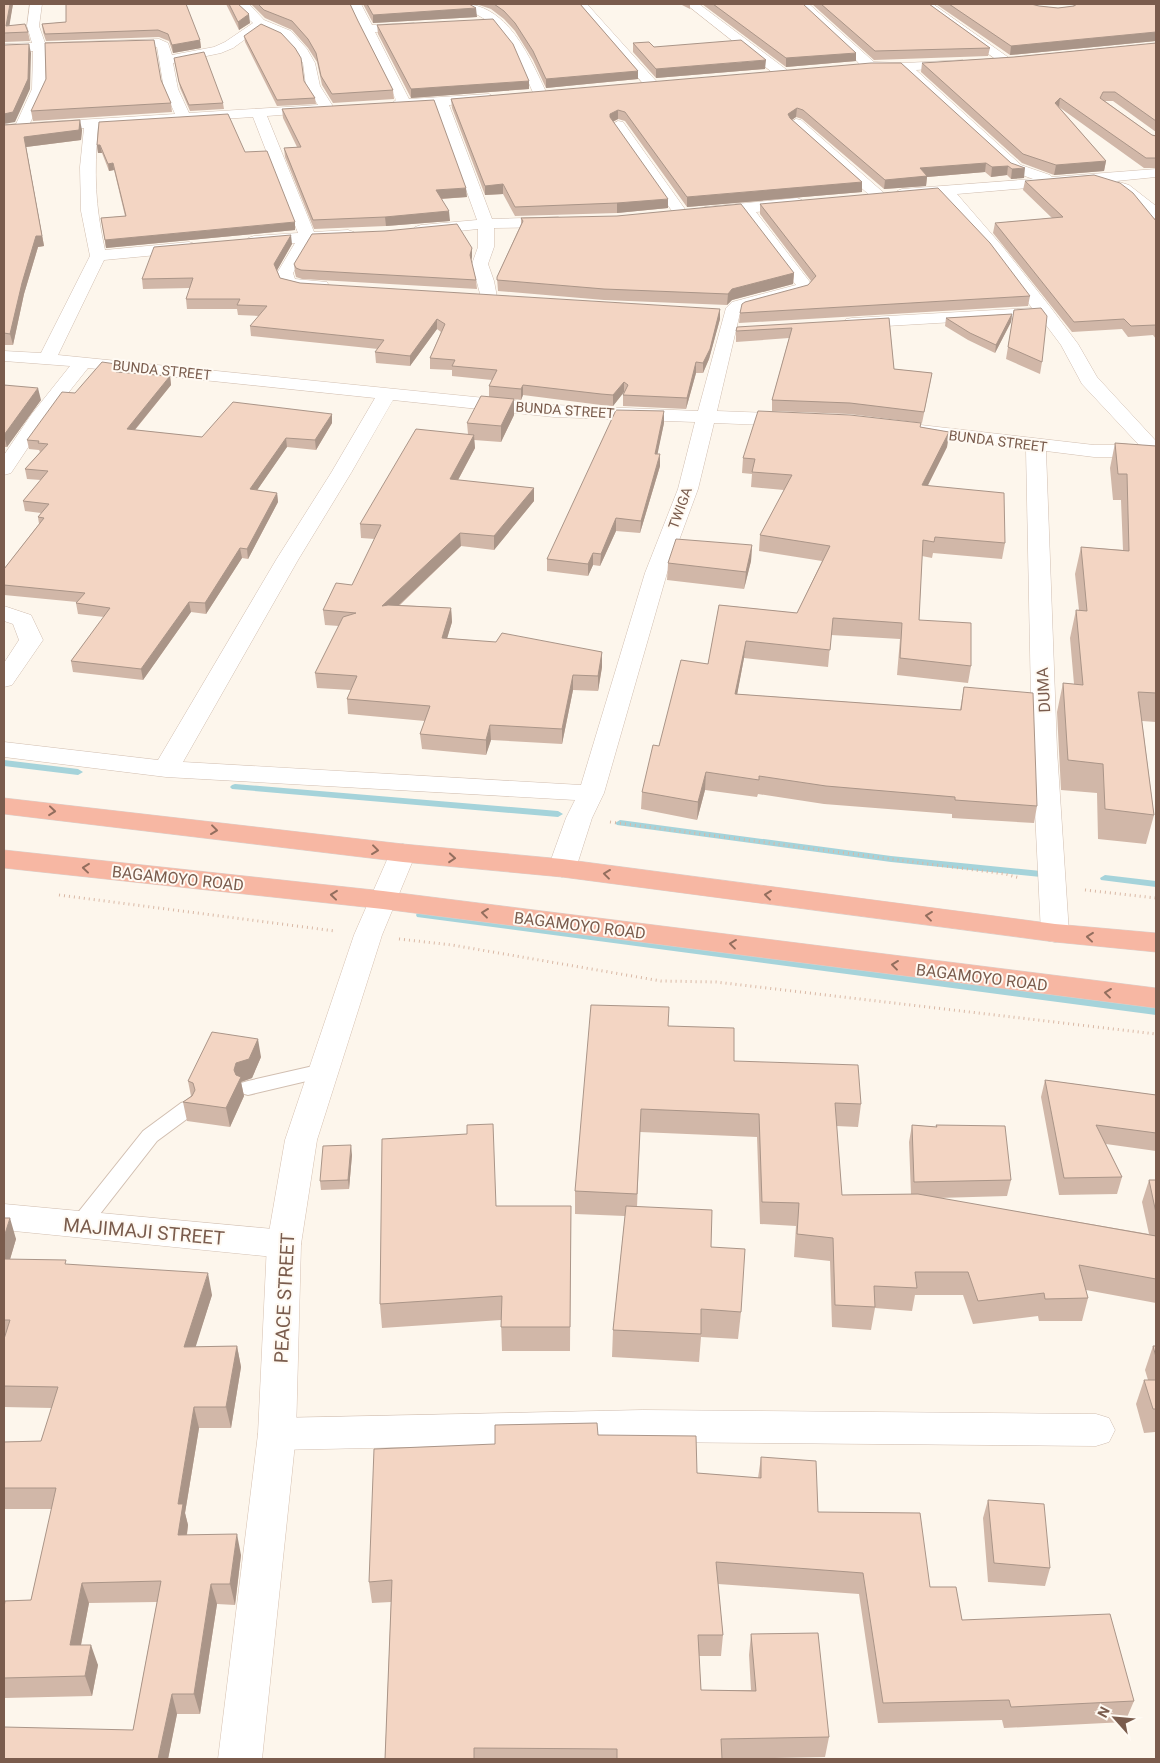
<svg xmlns="http://www.w3.org/2000/svg" width="1160" height="1763" font-family="Roboto,sans-serif">
  <style>
    .lines { fill: none; stroke-linecap: round; stroke-linejoin: round }
    .stream { fill: #a5d3da; fill-rule: evenodd }
    .lane-casing { stroke: #d1beb0; stroke-width: 2 }
    .street-casing { stroke: #d1beb0; stroke-width: 1 }
    .secondary-casing { stroke: #d6c0b0; stroke-width: 1 }
    .highway-casing { stroke: #dad1cd; stroke-width: 1 }
    .path { stroke: #d9b8a5; stroke-width: 3; stroke-dasharray: 1 4; stroke-linecap: butt }
    .lane { fill: #fff; fill-rule: evenodd }
    .street { fill: #fff; fill-rule: evenodd }
    .secondary { fill: #fff; fill-rule: evenodd }
    .highway { fill: #f7b7a3; fill-rule: evenodd }
    .wall { fill: #d1b7a8 }
    .shaded-wall { fill: #aa9588 }
    .building { fill: #f3d5c3; stroke: #aa9588 }
    .oneway { stroke: #936e5e }
    .labels { text-anchor: middle; stroke-width: 4; stroke-linejoin: round; paint-order: stroke }
    .far-street-label { font-size: 14px; fill: #7a5c4d; stroke: #fffaf3 }
    .street-label { font-size: 16px; fill: #7a5c4d; stroke: #fffaf3 }
    .near-street-label { font-size: 19px; fill: #7a5c4d; stroke: #fffaf3 }
  </style>
  <rect width="100%" height="100%" fill="#fdf6ec"/>
  <g class="lines">
    <path class="stream" d="M4,760L78,769L83,772L78,775L4,766Z
      M235,784L558,811L563,814L558,817L232,789L230,787L232,785Z
      M620,820L891,856L1051,872L1056,875L1051,878L891,862L617,825L615,823Z
      M1105,875L1156,881V887L1101,880L1100,878Z
      M421,912L1156,1007V1015L417,917L416,915L417,913Z"/>
    <defs>
      <path id="lane" d="M322,1064L328,1066L331,1071L328,1076L248,1095L241,1093L239,1088L241,1083L248,1081Z
        M188,1101L195,1103L197,1108L195,1113L157,1141L86,1232L79,1234L72,1232L69,1226L72,1220L143,1131L181,1103Z"/>
      <path id="street" d="M30,4H42L39,26L45,43L159,39L168,43L172,55L214,47L225,42L253,23L242,13L237,4H249L264,20L291,31L307,49L315,63L320,86L334,108L332,111L267,116L314,232L348,230L354,232L356,235L354,238L348,240L311,242L293,273L295,279L327,282L329,286L327,290L301,291L282,286L277,273L295,243L254,246L248,244L246,241L248,238L254,236L298,233L253,117L98,127C94,174 95,205 105,250L189,242L195,244L197,247L195,250L189,252L104,260L58,355L554,405L698,411L726,308L732,302L796,285L741,213L705,217L700,215L697,212L700,209L705,207L797,198L802,200L805,203L802,206L797,208L756,212L813,286L807,293L744,310L740,313L717,411L794,414L801,416L804,420L801,424L794,426L714,423L698,489L667,573L604,793L592,818L576,868L572,874L562,877L552,874L548,868L566,818L575,800L166,777L4,757V742L158,760L276,560L331,473L375,398L88,368L45,422L11,473L4,475V455L31,415L70,366L4,361V351L41,353L90,256L81,211L80,167L84,128L4,133V125L16,124L32,89L33,51L4,52V44L32,43L27,26ZM261,28L283,37L297,53L303,63L306,86L318,105L189,113L178,89L173,63L221,53L233,48ZM157,47L164,89L175,114L30,123L46,89L45,50ZM393,400L554,417L695,422L678,489L645,573L581,785L183,762L298,560L351,473Z
        M349,4H361L372,25L414,23L420,27L414,31L375,32L409,99L489,94L496,98L489,102L449,105L492,219L558,217L564,219L566,222L564,225L558,227L494,228V247L488,264L494,281L497,297L494,301H482L472,264L478,247V229L421,235L415,233L413,230L415,227L421,225L477,220L436,106L405,108L393,107L391,104L396,100Z
        M459,4C507,1 530,58 547,94L545,97H535L515,52L493,24Z
        M575,4H587L657,82L659,85L657,88H647Z
        M686,4H699L787,70L788,73L787,76H777Z
        M796,4H809L874,62L905,63L963,60L964,63L958,67L916,70L1021,165L1050,175L1052,177L1156,169V177L1116,181L1129,185L1156,206V219L1151,217L1119,191L1100,185L1098,182L957,194L1002,246L1051,308L1078,344L1097,377L1156,441V457H1094L1046,451L1057,750L1069,933L1065,940L1055,942L1045,940L1041,933L1032,750L1026,449L912,436L905,434L902,430L905,426L912,424L1094,445H1139L1082,384L1061,345L1040,317L852,328L846,327L843,323L846,319L852,318L1032,308L990,252L942,195L902,199L897,197L894,194L897,191L902,189L1033,179L1011,171L902,71L864,69L845,48Z
        M920,4H933L1012,60L1011,63H1001Z
        M796,119L801,120L884,193L887,196L884,199H874L791,126L789,123Z
        M618,121L623,122L687,212L690,215L687,218H677L611,125Z
        M4,606L31,615L43,640L12,685L4,687V663L19,640L13,624L4,621Z
        M4,1204L284,1230L296,1234L301,1244L296,1254L284,1258L4,1230Z
        M643,1410L1096,1414L1109,1418L1115,1430L1109,1442L1096,1446L643,1442L277,1450L264,1446L258,1434L264,1422L277,1418Z"/>
      <path id="secondary" d="M403,844L413,847L416,853L382,935L317,1140L301,1244L296,1434L262,1759H218L258,1434L267,1244L285,1140L354,935L390,853L393,847Z"/>
      <path id="highway" d="M4,798L403,844L562,859L1055,924L1156,933V952L1055,942L562,877L403,862L4,814Z
        M4,850L383,891L1156,988V1008L383,909L4,868Z"/>
    </defs>
    <use href="#lane" class="lane-casing"/>
    <use href="#street" class="street-casing"/>
    <use href="#secondary" class="secondary-casing"/>
    <use href="#highway" class="highway-casing"/>
    <path class="path" d="M610,822L1005,874L1020,878
      M1085,890L1156,898
      M59,895L335,931
      M399,939L452,945L661,981L716,982L1156,1034"/>
    <use href="#lane" class="lane"/>
    <use href="#street" class="street"/>
    <use href="#secondary" class="secondary"/>
    <use href="#highway" class="highway"/>
  </g>
  <path class="wall" d="M4,4H13L9,25L28,32L30,41L4,42V43Z
    M66,4L200,40L201,48L173,53L169,41L159,37L46,41L43,32L42,24L66,22Z
    M226,4H238L250,23L239,30Z
    M251,4H350L358,21L393,90L394,99L333,103L322,85L317,62L308,48L292,30L265,18Z
    M363,4H469L477,17L373,23Z
    M476,4H580L638,71V79L546,88L533,60L515,31L504,19L491,9Z
    M680,4H690V9Z
    M702,4H803L856,61L786,67Z
    M812,4H929L990,48L988,56L874,60Z
    M936,4H1031L1039,6L1058,8L1074,6L1071,4H1061H1155L1156,5V41L1010,55Z
    M377,25L529,81V89L411,98L378,34Z
    M244,36L304,81L315,98L316,104L277,106L245,42Z
    M633,43L654,47L765,69L656,78L633,52Z
    M1156,43V132L1113,101H1105L1152,135L1156,136V168H1144L1059,107L1106,161L1104,171L1054,175L1022,163L921,72L922,63L1014,57Z
    M174,58L223,103L224,109L190,111L180,88Z
    M901,63L1024,178L1011,179L1007,175L991,177L985,172L927,177L926,186L884,189L802,119L796,117L792,120L862,182V192L687,207L625,121L618,119L613,122L668,208L617,213L515,216L503,194L485,195L452,108L451,99Z
    M161,80L171,103L172,112L33,121L31,111Z
    M282,109L467,197L442,199L450,221L386,226L314,229L285,157L284,148L297,147L283,118Z
    M4,125L82,130L81,140L26,147L44,246L38,247L24,294L13,345H4Z
    M97,145L245,152L295,230L106,248L101,218L125,216L114,170L109,171L102,153H98Z
    M1025,181L1156,221V339L1153,335L1128,337L1122,329L1072,332L993,233L995,223L1052,218L1023,190Z
    M760,204L1030,296L1028,306L739,323L740,313L808,285L811,281L760,214Z
    M521,218L794,273L793,284L732,300L727,305L604,300L498,291L497,277L521,224Z
    M292,244L277,270L280,278L300,283L720,319L709,359L703,373H696L686,409L623,406V395L624,393V392L613,406L601,405L523,395L521,400L489,397V386L492,380L452,376V370L430,369V358L441,332L437,329L410,366L376,363L375,352L378,349L251,336L250,326L259,316L238,315L237,309H187L186,299L190,288L143,289L142,279Z
    M472,248V257L471,261L476,280L477,289L302,279L296,277L295,273L294,264Z
    M1014,310L1042,362L1040,374L1006,359Z
    M1012,314L1011,322L995,353L968,340L945,326L946,318Z
    M889,318L894,369L932,373L930,384L922,423L849,414L772,411V400L789,338L736,342V331Z
    M116,364L117,372L170,376L171,385L135,430L202,437L332,423L316,450L287,447L257,490L277,493L278,502L248,559L242,558L206,614L191,612L143,680L73,672L71,661L104,617L78,614L76,603L77,602L4,595V569L39,524L38,517L41,513L25,511L23,501L41,480L27,479L25,469L40,452L39,450L29,449L27,440L75,393Z
    M4,385L41,400L7,447H4Z
    M514,415L501,442L474,440L475,448L458,480L534,488V501L494,550L461,546L400,605L451,608L452,622L447,638L602,652V667L598,691L573,690L562,744L491,740L486,755L422,749L420,734L425,721L348,714L347,699L351,690L317,688L315,673L339,626L325,625L323,610L352,585L375,539L361,538L360,524L468,434L467,423Z
    M664,423L657,454L660,466L640,533L616,531L600,566L593,565L588,576L547,571V559Z
    M920,427L949,432L947,447L928,485L1005,543L1002,559L933,553L932,558L922,556L919,620L971,666L968,683L897,675L900,639L831,635L828,667L744,658L737,694L960,710L964,687L1037,806L1034,823L952,818V814L824,804L758,794L757,797L705,790L697,820L641,809L642,792L659,746L708,664L719,605L797,613L822,561L759,551L760,535L784,490L751,487L752,474L742,473L743,458Z
    M1115,443L1156,446V722L1142,721L1154,815L1146,844L1098,839L1097,793L1061,790L1057,712L1063,683L1074,684L1070,638L1076,610H1079L1075,574L1081,547L1123,550L1121,500H1113L1110,468Z
    M752,545L751,561L744,589L667,580L668,563Z
    M668,1026L734,1061L861,1104L858,1127L836,1126L842,1195L911,1194L909,1142L912,1125L936,1127V1125L1011,1180L1007,1196L938,1198L1149,1234L1142,1202L1149,1180H1156V1303L1086,1290L1088,1298L1082,1321H1039L1038,1316L973,1324L963,1295H915L912,1311L875,1308L871,1330L832,1327L830,1261L794,1257L796,1226L760,1224L757,1137L640,1132L637,1207L711,1247L741,1312L738,1339L701,1337L699,1362L612,1357L613,1330L625,1216L575,1214V1191Z
    M261,1057L252,1078L241,1082L244,1096L230,1127L187,1121L183,1102L191,1096L188,1081Z
    M1045,1080L1156,1095V1151L1106,1144L1122,1177L1117,1194L1059,1195L1041,1097Z
    M352,1155L349,1189L321,1190L320,1181Z
    M496,1206H571L570,1351H502L501,1320L382,1328L380,1304Z
    M4,1218L16,1239L10,1259L68,1265L212,1295L195,1347L237,1346L241,1367L231,1428H199L185,1513L188,1525L187,1535L241,1555L235,1605L217,1604L200,1714H177L168,1759H4L133,1730L157,1602L89,1603L81,1645L98,1665L92,1696L4,1698V1608L31,1600L52,1509H4V1442L41,1441L52,1408L4,1407Z
    M1153,1346H1156V1439L1155,1432L1144,1433L1136,1404L1144,1380H1148L1145,1370Z
    M598,1435L697,1473L758,1478L761,1457L818,1512L930,1587L962,1620L1134,1701L1125,1722L1004,1728L1002,1720L878,1723L859,1594L718,1584L723,1635L721,1656H699L701,1690H751L749,1655L751,1634L829,1737L825,1757L726,1759H385L391,1602L372,1603L369,1582L495,1444Z
    M988,1500L1050,1568L1045,1586L988,1582L983,1518Z"/>
  <path class="shaded-wall" d="M10,4H13L8,34L6,26Z
    M476,8L477,17L373,23V15Z
    M249,14L250,23L239,30L238,22Z
    M1156,32V41L1010,55L1011,46Z
    M200,40L201,48L173,53L172,45Z
    M29,44L31,53L30,89L15,122L4,124V114Z
    M856,53V61L786,67V58Z
    M766,60L765,69L656,78V69Z
    M638,71V79L546,88V79Z
    M529,81V89L411,98V89Z
    M1060,98L1059,107L1055,103Z
    M797,108L796,117L787,123L788,114Z
    M618,110V119L610,123V114Z
    M80,120L82,130L81,140L26,147L44,246L38,247L24,294L13,345L10,334L24,137Z
    M97,145H100L102,153H98Z
    M1106,161L1104,171L1054,175L1056,165Z
    M113,163L114,170L109,171L108,164Z
    M986,163L985,172L927,177L926,186L884,189L885,180L920,168Z
    M1008,166L1007,175L991,177L992,167Z
    M1025,168L1024,178L1011,179L1012,169Z
    M862,182V192L687,207V197Z
    M503,184V194L485,195V186Z
    M466,188L467,197L437,199L436,190Z
    M668,199V208L617,213V203Z
    M449,211L450,221L386,226L385,217Z
    M295,222V230L106,248L105,240Z
    M291,235L292,244L275,274L274,264Z
    M472,248V257L470,264V255Z
    M794,273L793,284L732,300L727,305L728,294L732,289Z
    M720,309V319L709,359L703,373V363Z
    M1012,314L1011,322L995,353L996,345Z
    M437,319V329L410,366V356Z
    M696,362V373L686,409L687,398Z
    M170,376L171,385L128,438L127,429Z
    M624,382V392L613,406V395Z
    M523,385V395L521,400V389Z
    M38,388L41,400L7,447L4,435Z
    M514,399V415L501,442V426Z
    M664,411V423L655,466V454Z
    M332,414V423L316,450L315,440Z
    M949,432L947,447L920,501L922,485Z
    M474,435L475,448L451,493L450,479Z
    M286,438L287,447L251,499L250,489Z
    M660,454V466L640,533L641,521Z
    M534,488V501L494,550V536Z
    M277,493L278,502L248,559L247,549Z
    M616,518V531L600,566L601,554Z
    M460,533L461,546L383,620L382,606Z
    M752,545L751,561L744,589L746,572Z
    M240,548L242,558L206,614L205,603Z
    M593,553V565L588,576V564Z
    M189,602L191,612L143,680L141,669Z
    M451,608L452,622L443,652L442,638Z
    M746,641L744,658L734,711L735,694Z
    M602,652V667L598,691V676Z
    M573,675V690L562,744V729Z
    M490,725L491,740L486,755V740Z
    M706,772L705,790L697,820L698,802Z
    M258,1039L261,1057L252,1078L241,1082L244,1096L230,1127L226,1108L234,1070L236,1063Z
    M351,1145L352,1155L349,1189L348,1180Z
    M10,1218L16,1239L4,1280V1237Z
    M208,1273L212,1295L189,1368L184,1347Z
    M237,1346L241,1367L231,1428L226,1407Z
    M194,1407L199,1428L185,1513L188,1525L184,1555L178,1535V1504Z
    M237,1534L241,1555L235,1605L230,1584Z
    M82,1583L89,1603L77,1665L70,1645Z
    M211,1584L217,1604L200,1714L194,1694Z
    M91,1645L98,1665L92,1696L85,1676Z
    M172,1694L177,1714L168,1759H158Z"/>
  <path class="building" d="M4,4H10L6,26L25,24L28,32L4,33Z
    M66,4H186L200,40L172,45L168,34L158,30L45,34L42,24L66,22Z
    M229,4H238L249,14L238,22Z
    M258,4H350L358,21L393,90L332,94L321,76L316,53L308,39L292,21L264,10Z
    M367,4H469L476,8L373,15Z
    M494,4H580L638,71L546,79L533,51L515,23L504,11Z
    M713,4H803L856,53L786,58Z
    M821,4H929L990,48L875,51Z
    M949,4H1031L1039,6L1058,8L1074,6L1077,4H1155L1156,5V32L1011,46Z
    M493,19L513,44L529,81L411,89L377,25Z
    M261,24L281,33L295,48L301,58L304,81L315,98L277,100L244,36Z
    M154,40L161,80L171,103L31,111L46,79L45,43Z
    M741,40L766,60L656,69L633,43L649,42L654,47Z
    M1156,43V121L1115,92H1103L1100,98L1152,135L1156,136V158H1146L1060,98L1055,103L1106,161L1056,165L1023,154L922,63L1014,57Z
    M29,44L28,79L13,112L4,114V45Z
    M204,52L223,103L189,105L179,82L174,58Z
    M871,63H901L1011,163L1025,168L1012,169L1008,166L992,167L986,163L920,168L927,176L885,180L803,110L797,108L788,114L790,118L862,182L687,197L625,112L618,110L610,114V117L668,199L617,203L515,207L503,184L485,186L451,99Z
    M434,100L466,188L436,190L449,211L385,217L313,220L284,148L301,147L282,109Z
    M228,114L245,152L267,151L295,222L105,240L101,218L126,216L113,163L108,164L100,145H97L99,122Z
    M80,120L79,130L24,137L42,236H36L22,283L10,334L4,333V125Z
    M1094,175L1120,183L1133,193L1156,221V326L1155,325L1131,326L1124,319L1074,322L995,223L1063,217L1025,181Z
    M938,188L990,243L1030,296L740,313L742,304L745,302L808,285L816,276L760,204Z
    M741,204L794,273L732,289L728,294L604,289L497,280V277L523,221L521,218L617,216Z
    M457,224L472,248L470,255L476,280L301,270L296,268L294,264L312,234L385,231Z
    M291,235L274,264L280,278L300,283L720,309L710,349L703,363L696,362L687,398L623,395L628,385L624,382L613,395L601,394L523,385L521,389L489,386L497,370L452,366L455,360L430,358L445,324L437,319L410,356L375,352L384,340L250,326L267,306L237,305L240,299H186L193,278L142,279L154,247Z
    M1041,308L1047,316L1042,362L1008,347L1014,310Z
    M1012,314L996,345L970,333L946,318Z
    M889,318L894,369L932,373L924,412L850,403L772,400L792,328L736,331L737,327Z
    M102,362L116,364V372L170,376L127,429L202,437L233,402L332,414L315,440L286,438L250,489L277,493L247,549L240,548L205,603L189,602L141,669L71,661L110,608L76,603L85,593L4,585V569L44,518L38,517L49,504L23,501L48,471L25,469L48,444L38,443L39,441L27,440L62,392L75,393Z
    M4,385L38,388L4,435Z
    M481,396L514,399L501,426L467,423Z
    M616,410L664,411L655,454H660L641,521L616,518L601,554L593,553L588,564L547,559Z
    M758,411L850,415L921,423L920,427L949,432L922,485L1004,493L1005,543L935,537L934,542L923,540L919,620L971,623V666L900,658L902,623L833,618L830,650L746,641L735,694L961,710L964,687L1033,693L1037,806L955,800V797L826,786L759,776V780L706,772L698,802L642,792L653,745L659,746L681,660L708,664L719,605L797,613L830,546L760,535L792,475L752,472L755,459L743,458Z
    M416,429L474,435L450,479L534,488L494,536L460,533L382,606L388,605L451,608L442,638L496,642L502,633L602,652L598,676L573,675L562,729L490,725L486,740L420,734L430,706L347,699L357,676L315,673L343,617L356,613L323,610L336,583L352,585L381,525L360,524Z
    M1115,443L1156,446V693L1138,692L1154,815L1105,809L1103,764L1068,760L1063,683L1083,685L1076,610L1087,611L1081,547L1129,551L1127,474H1118Z
    M676,539L752,545L746,572L668,563Z
    M591,1005L669,1007L668,1026L734,1028V1061L858,1065L861,1104L835,1103L842,1195L918,1194L1156,1236V1279L1079,1265L1088,1298L1045,1299L1044,1293L978,1301L968,1272H915L917,1288L874,1286L875,1307L835,1305L833,1238L797,1234L799,1203L762,1202L759,1114L641,1109L637,1194L575,1191Z
    M212,1032L258,1039L249,1059L236,1063L234,1070L236,1075L241,1077L226,1108L183,1102L192,1096L195,1090L193,1083L188,1081Z
    M1045,1080L1156,1095V1133L1096,1125L1122,1177L1064,1178Z
    M493,1124L496,1206H571L570,1327H501L502,1296L380,1304L382,1139L467,1134V1125Z
    M912,1125L937,1127L936,1125L1005,1126L1011,1180L914,1182Z
    M351,1145L348,1180L320,1181L323,1146Z
    M1149,1180H1156V1213Z
    M626,1206L712,1210L711,1247L745,1249L741,1312L701,1309V1334L613,1330Z
    M4,1218H10L4,1237Z
    M4,1259L66,1260L65,1264L208,1273L184,1347L237,1346L226,1407H194L178,1504H183L178,1535L237,1534L230,1584H211L194,1694H172L158,1759H4V1727L133,1730L161,1581L82,1583L70,1645H91L85,1676L4,1678V1608L5,1601L31,1600L56,1488H4V1442L41,1441L58,1387L4,1386V1339L10,1320H4Z
    M1153,1346H1156V1357Z
    M1144,1380H1156V1409H1153Z
    M597,1423L598,1435L696,1436L697,1473L761,1478V1457L816,1461L818,1512L920,1513L930,1587H956L962,1620L1110,1614L1134,1701L1011,1707L1009,1700L883,1703L863,1573L716,1562L723,1635H698L701,1690L756,1691L751,1634L818,1633L829,1737L721,1739L722,1759H617V1749L474,1748V1759H385L392,1580L369,1582L374,1449L495,1444V1425Z
    M988,1500L1044,1504L1050,1568L994,1563Z"/>
  <defs><path id="oneway-chevron" d="M-2-3.5L2.5 0L-2 3.5" fill="none" stroke-width="1.6" stroke-linecap="round" stroke-linejoin="round" transform="scale(1.25)"/></defs>
  <g class="oneway">
    <use href="#oneway-chevron" transform="translate(52 811) rotate(6)"/>
    <use href="#oneway-chevron" transform="translate(214 830) rotate(7)"/>
    <use href="#oneway-chevron" transform="translate(375 850) rotate(7)"/>
    <use href="#oneway-chevron" transform="translate(452 858) rotate(5)"/>
    <use href="#oneway-chevron" transform="translate(86 868) rotate(-174)"/>
    <use href="#oneway-chevron" transform="translate(607 874) rotate(-173)"/>
    <use href="#oneway-chevron" transform="translate(334 895) rotate(-174)"/>
    <use href="#oneway-chevron" transform="translate(768 895) rotate(-173)"/>
    <use href="#oneway-chevron" transform="translate(485 913) rotate(-173)"/>
    <use href="#oneway-chevron" transform="translate(929 916) rotate(-173)"/>
    <use href="#oneway-chevron" transform="translate(1090 937) rotate(-174)"/>
    <use href="#oneway-chevron" transform="translate(733 944) rotate(-173)"/>
    <use href="#oneway-chevron" transform="translate(895 965) rotate(-173)"/>
    <use href="#oneway-chevron" transform="translate(1108 993) rotate(-173)"/>
  </g>
  <g class="labels">
    <g class="far-street-label">
      <text transform="translate(162 370) rotate(6)" y="5">BUNDA STREET</text>
      <text transform="translate(565 410) rotate(4)" y="5">BUNDA STREET</text>
      <text transform="translate(998 441) rotate(7)" y="5">BUNDA STREET</text>
      <text transform="translate(680 508) rotate(-70)" y="5">TWIGA</text>
    </g>
    <g class="street-label">
      <text transform="translate(1043 690) rotate(-93)" y="6">DUMA</text>
      <text transform="translate(178 878) rotate(6)" y="6">BAGAMOYO ROAD</text>
      <text transform="translate(580 925) rotate(7)" y="6">BAGAMOYO ROAD</text>
      <text transform="translate(982 977) rotate(7)" y="6">BAGAMOYO ROAD</text>
    </g>
    <g class="near-street-label">
      <text transform="translate(144 1231) rotate(5)" y="7">MAJIMAJI STREET</text>
      <text transform="translate(284 1298) rotate(-87)" y="7">PEACE STREET</text>
    </g>
  </g>
  <rect width="1160" height="1763" fill="none" stroke="#7a5c4d" stroke-width="10"/>
  <g transform="translate(1115 1718) rotate(297)" stroke="#fffaf3" stroke-width="4" paint-order="stroke">
  <path d="M0-4L9 19L0 12L-9 19Z" fill="#7a5c4d"/>
  <text y="-8" font-size="14" font-weight="bold" text-anchor="middle" fill="#7a5c4d">N</text>
  </g>
</svg>
